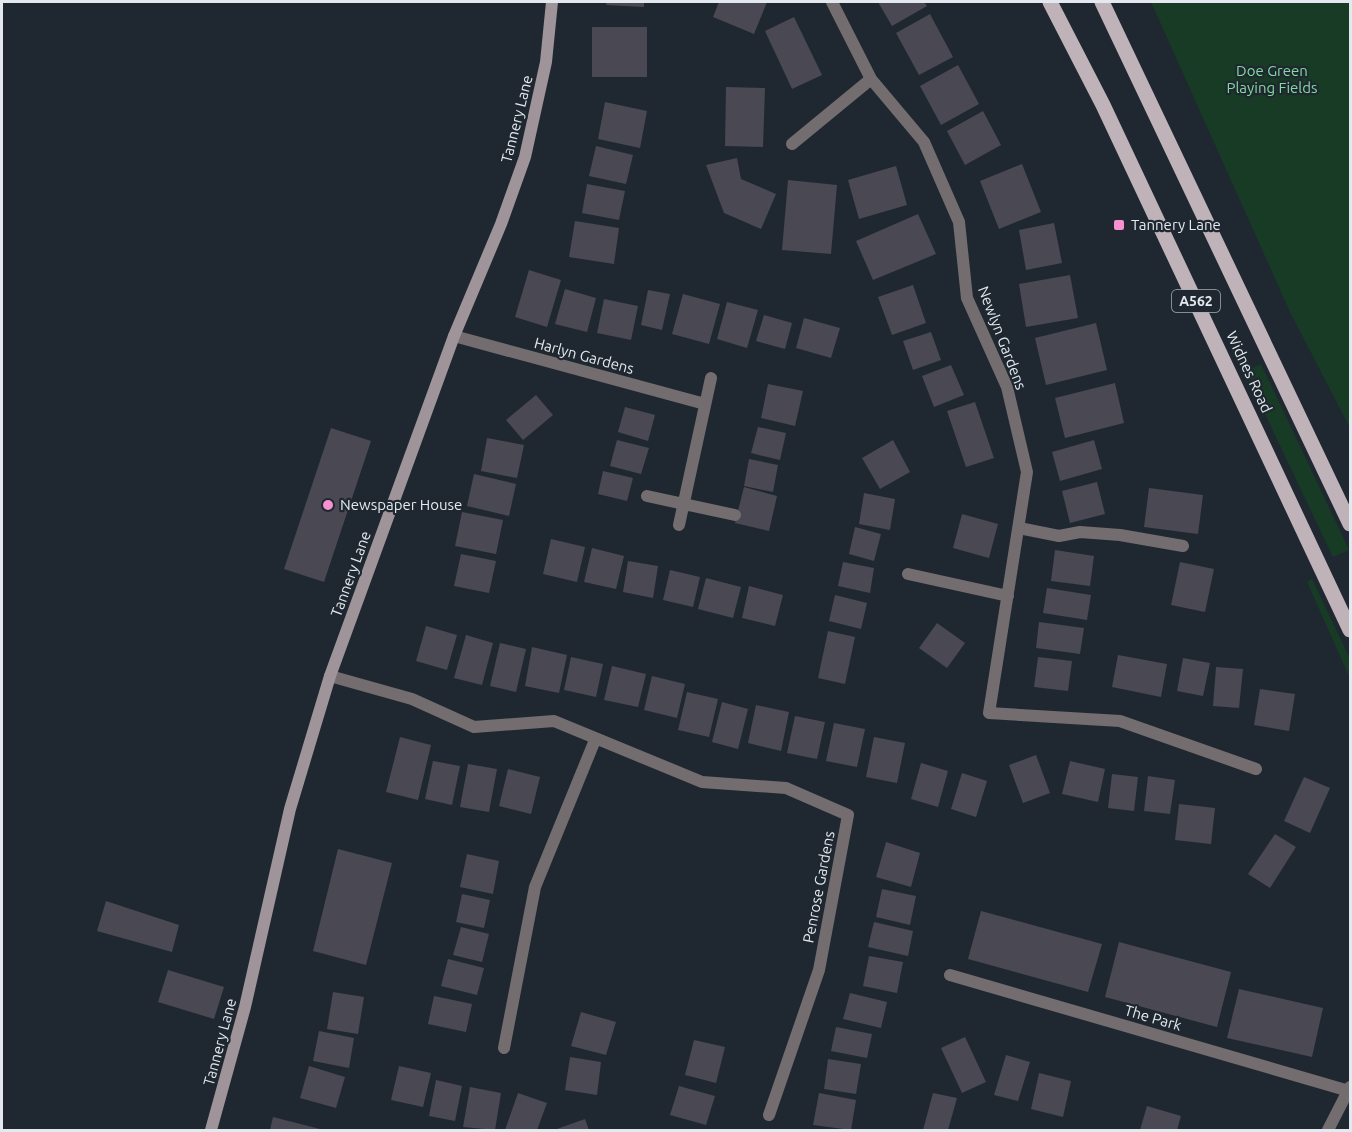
<svg xmlns="http://www.w3.org/2000/svg" width="1352" height="1132" font-family="Ubuntu,sans-serif">
  <style>
    .green { fill: #173b25 }
    .building { fill: #494853 }
    .lines { fill: none; stroke-linecap: round; stroke-linejoin: round }
    .lane { stroke: #736d70; stroke-width: 12 }
    .street { stroke: #736d70; stroke-width: 12 }
    .secondary { stroke: #9e9499; stroke-width: 12 }
    .primary { stroke: #bfb3b9; stroke-width: 15 }
    .poi-dot { fill: #f690cf; stroke: #1f2830; stroke-width: 2 }
    .labels { text-anchor: middle; stroke-width: 4.5; stroke-linejoin: round; paint-order: stroke }
    .shield { fill: #1f2830; stroke: #a8afb5; stroke-width: 1.5 }
    .shield-label { font-size: 14px; font-weight: bold; fill: #e3e9ee }
    .park-label { font-size: 15px; fill: #83d9a0; stroke: #1f2830 }
    .street-label { font-size: 15px; fill: #e3e9ee; stroke: #1f2830 }
    .poi-label { font-size: 15px; fill: #e3e9ee; stroke: #1f2830; text-anchor: start }
  </style>
  <rect width="100%" height="100%" fill="#1f2830"/>
  <path class="green" d="M1151,2H1350V428L1291,314Z
    M1261,364L1349,550L1333,557L1245,372Z
    M1312,579L1350,659V678L1307,582Z"/>
  <path class="building" d="M607,2H644V7L606,5Z
    M719,2H767L754,34L713,17Z
    M878,2H924L927,6L892,26Z
    M930,14L953,57L919,75L896,33Z
    M794,17L822,75L792,89L765,31Z
    M592,27H647V77H592Z
    M958,65L979,104L941,125L920,86Z
    M726,87L765,88L763,147L725,146Z
    M605,102L647,111L640,148L598,139Z
    M983,111L1001,145L965,165L947,131Z
    M596,146L633,155L626,184L589,176Z
    M737,158L741,179L776,194L761,229L724,213L706,165Z
    M1022,164L1041,212L999,229L980,181Z
    M896,166L907,205L859,219L848,180Z
    M788,180L837,185L831,254L782,250Z
    M587,184L625,191L619,220L582,213Z
    M918,214L936,254L873,280L856,241Z
    M575,221L619,228L614,264L569,257Z
    M1054,223L1062,263L1026,270L1019,230Z
    M529,270L561,280L547,327L515,317Z
    M1070,275L1078,318L1026,327L1019,284Z
    M913,285L926,323L892,335L878,297Z
    M565,289L596,298L587,332L555,324Z
    M648,290L670,294L662,330L641,325Z
    M683,294L720,304L709,344L672,334Z
    M604,299L638,306L631,340L597,333Z
    M727,302L758,310L747,348L717,339Z
    M764,315L792,323L785,349L756,341Z
    M804,318L840,328L831,358L796,348Z
    M1096,323L1107,370L1046,385L1035,338Z
    M931,332L941,360L913,370L903,341Z
    M951,365L964,395L934,407L922,376Z
    M1115,383L1124,423L1065,438L1055,398Z
    M768,384L803,391L795,426L761,418Z
    M536,395L553,415L523,440L506,420Z
    M975,402L994,458L966,467L947,411Z
    M625,407L655,415L648,441L618,432Z
    M758,427L786,433L780,460L751,453Z
    M331,428L371,441L324,582L284,569Z
    M487,438L524,445L517,478L481,471Z
    M617,440L649,448L641,474L610,466Z
    M893,440L910,472L880,489L862,458Z
    M1094,440L1102,469L1060,481L1052,452Z
    M749,459L778,465L773,492L744,486Z
    M603,471L633,478L627,501L598,494Z
    M474,474L516,484L509,516L467,506Z
    M1097,482L1105,514L1070,523L1062,491Z
    M744,487L777,496L769,531L735,523Z
    M1149,488L1203,495L1198,534L1144,527Z
    M864,493L895,499L890,530L859,524Z
    M462,512L503,520L496,554L455,546Z
    M962,514L998,524L989,558L953,548Z
    M855,527L881,534L874,561L849,554Z
    M551,539L585,547L577,582L543,574Z
    M592,548L624,556L616,589L584,582Z
    M1055,550L1094,556L1090,586L1051,581Z
    M461,554L496,561L489,593L454,586Z
    M628,561L658,566L653,598L623,592Z
    M843,562L874,568L870,593L838,586Z
    M1180,562L1214,569L1205,612L1171,605Z
    M670,570L700,577L693,607L663,600Z
    M706,578L741,587L733,618L698,609Z
    M749,586L783,595L775,626L742,618Z
    M1047,588L1091,595L1087,620L1043,613Z
    M835,595L867,603L861,629L829,621Z
    M1039,622L1084,628L1080,654L1036,648Z
    M937,623L965,643L947,668L919,648Z
    M426,626L457,635L447,670L416,661Z
    M828,631L855,637L845,684L818,678Z
    M466,635L493,643L482,685L454,678Z
    M500,643L526,649L516,692L490,686Z
    M532,647L567,655L559,693L525,686Z
    M1118,655L1167,664L1161,697L1112,687Z
    M571,657L603,664L596,697L564,690Z
    M1038,657L1072,661L1068,691L1034,687Z
    M1183,658L1210,663L1203,696L1177,691Z
    M612,666L646,674L638,707L604,700Z
    M1216,667L1243,669L1239,708L1213,706Z
    M652,676L685,684L677,718L644,710Z
    M1260,689L1295,694L1289,731L1254,725Z
    M687,692L718,699L709,737L678,730Z
    M722,702L748,709L738,749L712,742Z
    M756,705L789,712L781,751L748,743Z
    M795,716L825,722L817,759L787,753Z
    M834,723L865,729L857,767L826,761Z
    M400,737L431,745L418,800L386,792Z
    M874,737L905,743L897,783L866,777Z
    M1036,755L1050,793L1023,803L1009,765Z
    M433,761L460,766L452,805L425,799Z
    M1070,761L1105,769L1098,802L1062,794Z
    M921,763L948,771L938,807L911,799Z
    M468,764L497,769L489,812L460,807Z
    M508,769L540,777L531,814L499,806Z
    M962,773L987,781L976,817L951,809Z
    M1112,774L1138,777L1134,811L1108,808Z
    M1148,776L1175,780L1170,814L1144,811Z
    M1304,777L1330,788L1310,833L1284,821Z
    M1179,804L1215,808L1211,844L1175,840Z
    M1275,834L1296,847L1270,888L1248,874Z
    M886,842L920,853L911,887L876,877Z
    M338,849L392,863L366,965L313,951Z
    M467,854L499,861L493,894L460,887Z
    M882,889L916,896L910,925L876,917Z
    M462,894L490,900L484,928L456,922Z
    M106,901L179,925L172,952L97,931Z
    M981,911L1102,944L1088,992L968,959Z
    M874,922L913,931L908,956L868,947Z
    M461,927L489,934L482,962L453,955Z
    M1119,942L1231,972L1217,1027L1105,997Z
    M869,956L903,962L897,993L863,986Z
    M448,959L484,968L477,995L441,986Z
    M168,970L224,987L214,1019L158,1002Z
    M1239,989L1323,1008L1312,1057L1227,1038Z
    M333,992L364,997L358,1034L327,1029Z
    M850,993L887,1002L881,1028L843,1019Z
    M434,996L472,1004L466,1032L428,1024Z
    M581,1012L616,1022L606,1055L571,1046Z
    M836,1027L872,1034L867,1058L831,1051Z
    M319,1031L354,1038L349,1068L313,1061Z
    M965,1037L986,1082L962,1093L941,1048Z
    M694,1040L725,1047L716,1083L685,1075Z
    M1006,1055L1030,1062L1018,1101L994,1095Z
    M570,1057L601,1062L597,1095L565,1090Z
    M828,1059L861,1064L856,1094L824,1089Z
    M309,1066L345,1077L336,1108L300,1098Z
    M399,1066L431,1073L423,1107L391,1100Z
    M1039,1073L1071,1081L1063,1117L1031,1109Z
    M436,1080L462,1086L455,1121L429,1116Z
    M679,1086L715,1096L706,1125L670,1115Z
    M470,1087L501,1093L495,1130L463,1127Z
    M518,1093L547,1103L537,1130H505Z
    M819,1093L856,1100L851,1130L813,1125Z
    M933,1093L957,1098L948,1130H923Z
    M1147,1106L1181,1116L1177,1130H1140Z
    M273,1117L324,1130H270Z
    M585,1119L589,1130H554Z"/>
  <g class="lines">
    <path class="lane" d="M1019,528L1059,536L1080,532L1120,535L1183,546"/>
    <path class="street" d="M832,2L871,79L924,142L959,222L967,298L1007,387L1027,472L989,713L1120,721L1256,769
      M792,144L871,79
      M454,336L705,404
      M647,496L735,515
      M679,525L711,378
      M908,574L1008,596
      M330,676L412,699L474,727L554,721L702,782L786,788L848,815L819,970L769,1115
      M950,975L1349,1091
      M504,1048L535,887L595,740
      M1328,1130L1350,1087"/>
    <path class="secondary" d="M211,1130L245,1007L290,809L330,676L454,336L501,224L525,157L546,62L552,2"/>
    <path class="primary" d="M1050,2L1103,105L1350,630
      M1102,2L1350,524"/>
  </g>
  <g class="poi-dot">
    <rect x="1113" y="219" width="12" height="12" rx="3"/>
    <circle cx="328" cy="505" r="6"/>
  </g>
  <g class="labels">
    <rect class="shield" x="1172" y="290" width="48" height="22" rx="4.5"/>
    <g class="shield-label">
      <text x="1196" y="306">A562</text>
    </g>
    <g class="park-label">
      <text x="1272" y="76">Doe Green<tspan x="1272" dy="17">Playing Fields</tspan></text>
    </g>
    <g class="street-label">
      <text transform="translate(517 119) rotate(-76)" y="5">Tannery Lane</text>
      <text transform="translate(1002 338) rotate(69)" y="5">Newlyn Gardens</text>
      <text transform="translate(584 356) rotate(15)" y="5">Harlyn Gardens</text>
      <text transform="translate(1249 372) rotate(65)" y="5">Widnes Road</text>
      <text transform="translate(351 574) rotate(-70)" y="5">Tannery Lane</text>
      <text transform="translate(819 887) rotate(-79)" y="5">Penrose Gardens</text>
      <text transform="translate(1153 1018) rotate(16)" y="5">The Park</text>
      <text transform="translate(220 1042) rotate(-75)" y="5">Tannery Lane</text>
    </g>
    <g class="poi-label">
      <text x="1131" y="230">Tannery Lane</text>
      <text x="340" y="510">Newspaper House</text>
    </g>
  </g>
  <rect width="1352" height="1132" fill="none" stroke="#e3e9ee" stroke-width="6"/>
</svg>
